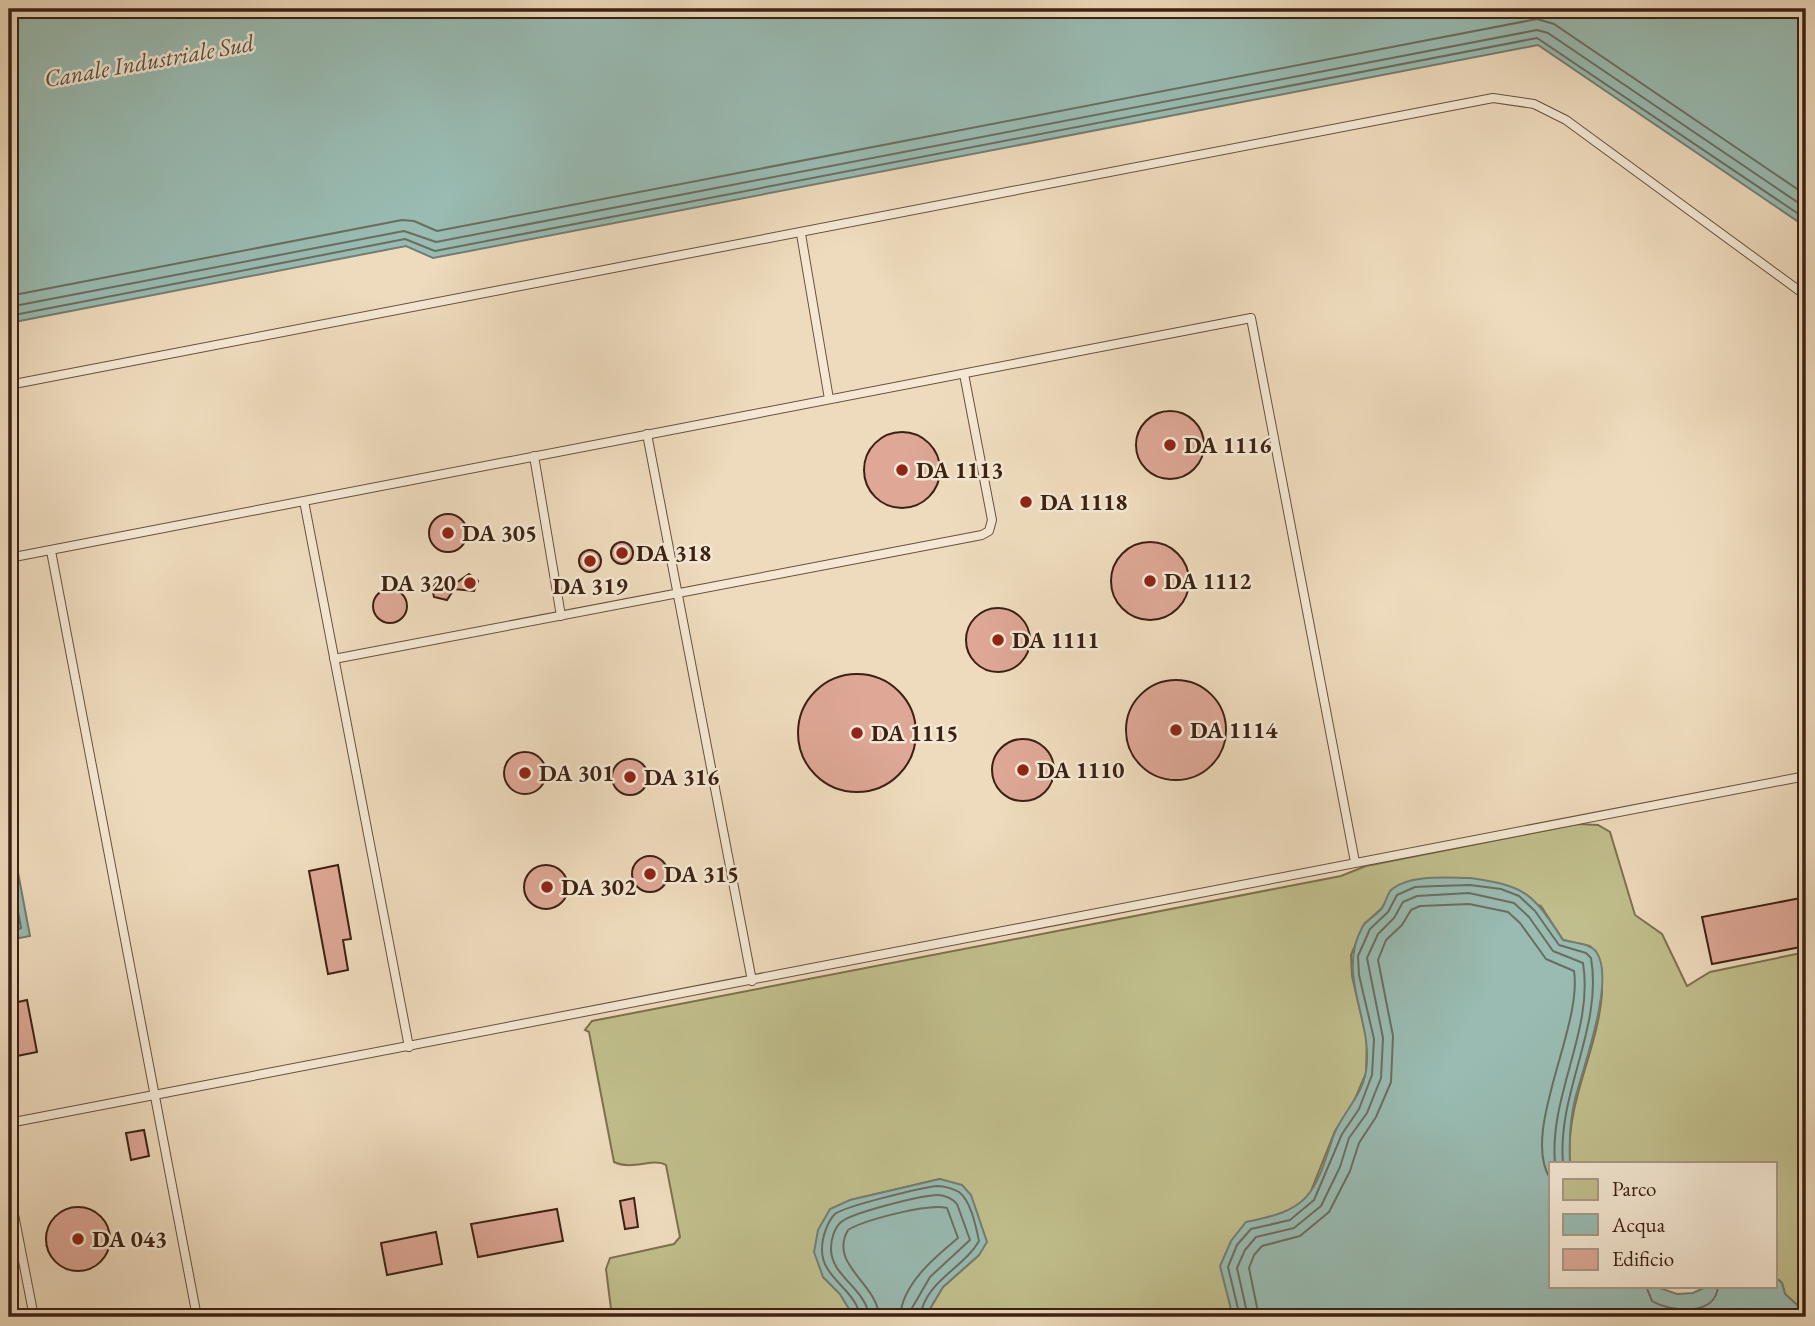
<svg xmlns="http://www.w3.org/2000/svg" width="1815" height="1326" font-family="'EB Garamond',serif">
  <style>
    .green { fill: #c0be8c; stroke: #7e704f; stroke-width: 2 }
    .water { fill: #99bbb2; stroke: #747d72; stroke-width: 2 }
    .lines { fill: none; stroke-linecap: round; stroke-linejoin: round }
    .shore { stroke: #6a6e62; stroke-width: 2 }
    .building { fill: #dea796; stroke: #3c2112; stroke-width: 2 }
    .service-casing { stroke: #68503d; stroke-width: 10 }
    .service { stroke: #f4e8d4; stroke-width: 8 }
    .poi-dot { fill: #8f2418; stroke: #f4e8d4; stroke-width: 2.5 }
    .labels { text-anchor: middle; stroke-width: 5; stroke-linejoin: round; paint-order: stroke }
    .poi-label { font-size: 23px; font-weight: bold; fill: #3c2112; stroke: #f4e8d4; text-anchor: start }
    .water-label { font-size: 24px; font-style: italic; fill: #584f42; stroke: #f4e8d4 }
  </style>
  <rect width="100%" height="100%" fill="#eedbbd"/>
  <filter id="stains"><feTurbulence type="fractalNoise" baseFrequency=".00286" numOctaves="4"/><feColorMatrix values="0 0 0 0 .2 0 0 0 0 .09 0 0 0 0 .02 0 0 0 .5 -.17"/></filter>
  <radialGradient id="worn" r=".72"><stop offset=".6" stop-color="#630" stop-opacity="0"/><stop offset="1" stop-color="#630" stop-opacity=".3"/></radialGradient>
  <path class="green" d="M1578,824L1598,825L1610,832L1635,915L1662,934L1687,986L1710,972L1806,952V1313L1785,1294L1782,1283L1775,1277V1163H1570C1565,1102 1598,1051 1602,993C1603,979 1594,960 1590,946L1563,940L1541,906L1470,878L1413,880L1392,890L1382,908L1364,924L1351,955L1352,976L1367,1040L1366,1073L1352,1106L1335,1131L1309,1196L1287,1214L1247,1222L1229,1295L1233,1317H925L943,1287L979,1255L940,1179L850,1200L823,1277L840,1294L854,1317H612L606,1269L610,1258L674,1244L680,1237L666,1165C653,1157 633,1171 614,1162L589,1032L585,1030L592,1021L1341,876L1366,866Z"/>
  <path class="water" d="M9,9H1806V227L1538,45L433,258L406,246L9,323Z
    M9,825L30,936L9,940Z
    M1470,878C1527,886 1532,893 1563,940C1574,943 1591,943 1597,953C1615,981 1583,1068 1575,1099C1570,1120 1569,1142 1570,1163H1551V1286H1654L1677,1294L1693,1293L1708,1286H1775V1277L1782,1283L1785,1294L1806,1313V1317H1233L1220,1266L1231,1241L1246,1222C1309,1210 1314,1196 1333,1137C1341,1114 1362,1097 1366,1071C1374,1020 1335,975 1363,926C1368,919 1377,915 1382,908C1386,903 1387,893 1392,889C1411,874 1448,878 1470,878Z
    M940,1179L962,1185L971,1195L987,1242L979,1255L943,1287L925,1317H854L840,1294L823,1277L814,1252L818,1230L830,1209L850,1200Z"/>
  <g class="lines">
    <path class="shore" d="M9,296L402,220L414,221L437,231L1537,19L1554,24L1806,195
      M9,307L404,231L436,242L1537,30L1548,33L1806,208
      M9,316L405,239L435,251L1537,38L1806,219
      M9,862L21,928L9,933
      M1646,1286L1652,1301C1671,1312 1716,1317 1718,1286
      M860,1317C857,1290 821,1278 822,1249C822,1238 827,1222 835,1214C845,1206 924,1187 938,1186C944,1186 954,1189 959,1192C971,1201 976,1227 979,1241C964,1268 925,1281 920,1317
      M869,1317C867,1289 830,1276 831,1248C831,1240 834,1229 840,1223C849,1213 923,1195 938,1195C945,1195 953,1199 957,1204L970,1240L930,1277L912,1308L911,1317
      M879,1317C878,1283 828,1265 848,1230C864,1220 929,1203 947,1208L958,1238C935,1257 902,1284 900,1317
      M1240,1317L1228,1267L1237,1245L1251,1229L1290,1220L1314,1200L1342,1134L1359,1109L1372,1075L1374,1039L1359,975L1358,956L1370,929L1388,912L1397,895L1415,887L1437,886L1470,885L1501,889L1519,896L1535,911L1559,945L1586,953L1591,958C1603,1028 1557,1092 1563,1163
      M1248,1317L1237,1268L1245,1250L1256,1237L1294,1228L1321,1206L1340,1167L1349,1138L1367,1113L1381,1078L1383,1038L1367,958L1378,934L1394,918L1403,902L1417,896L1469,893L1514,903L1529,917L1553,951L1583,963C1594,1030 1549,1095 1555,1163
      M1259,1317L1249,1268L1254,1255L1262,1246L1300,1236L1329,1212L1350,1171L1359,1143L1376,1117L1391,1082L1393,1036L1378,960L1386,940L1402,925L1411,910L1420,906L1469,904L1508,912L1520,923L1546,959L1574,971C1583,1027 1519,1134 1551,1180"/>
  </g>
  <path class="building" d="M1136 445a34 34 0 1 1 68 0a34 34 0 1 1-68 0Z
    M864 470a38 38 0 1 1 76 0a38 38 0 1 1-76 0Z
    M429 533a19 19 0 1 1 38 0a19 19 0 1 1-38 0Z
    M1111 581a39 39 0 1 1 78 0a39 39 0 1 1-78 0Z
    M611 553a11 11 0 1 1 22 0a11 11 0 1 1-22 0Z
    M579 561a11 11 0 1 1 22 0a11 11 0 1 1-22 0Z
    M469,574L478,581L474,591L454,589L447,600L434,597L432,588L438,581L456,583Z
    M373 606a17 17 0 1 1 34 0a17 17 0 1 1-34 0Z
    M966 640a32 32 0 1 1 64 0a32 32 0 1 1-64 0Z
    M798 733a59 59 0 1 1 118 0a59 59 0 1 1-118 0Z
    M1126 730a50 50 0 1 1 100 0a50 50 0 1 1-100 0Z
    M992 770a31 31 0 1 1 62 0a31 31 0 1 1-62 0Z
    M504 773a21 21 0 1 1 42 0a21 21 0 1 1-42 0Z
    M612 777a18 18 0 1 1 36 0a18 18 0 1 1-36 0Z
    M632 874a18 18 0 1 1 36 0a18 18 0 1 1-36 0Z
    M524 887a22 22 0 1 1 44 0a22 22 0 1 1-44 0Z
    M338,865L351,939L343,940L348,970L328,974L309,871Z
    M1806,897V946L1712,964L1702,917Z
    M27,1000L37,1052L17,1056L9,1004Z
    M144,1130L149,1156L131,1160L126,1133Z
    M634,1198L638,1227L625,1229L620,1201Z
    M46 1239a32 32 0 1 1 64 0a32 32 0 1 1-64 0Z
    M557,1209L563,1241L478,1257L471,1224Z
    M436,1232L442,1264L387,1275L381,1243Z"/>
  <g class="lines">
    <defs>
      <path id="service" d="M801,234L829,399
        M9,385L1493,98L1534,104L1566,120L1801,292L1806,301
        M647,434L752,981
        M534,456L561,616
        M304,501L409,1047
        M51,551L197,1317
        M9,558L1251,318L1355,862
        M334,659L982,535L989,531L992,520L964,374
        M9,1123L1806,776
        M9,1189L34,1317"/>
    </defs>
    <use href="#service" class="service-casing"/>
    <use href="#service" class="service"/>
  </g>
  <g class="poi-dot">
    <circle cx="1170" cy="445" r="7"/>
    <circle cx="902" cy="470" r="7"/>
    <circle cx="1026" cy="502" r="7"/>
    <circle cx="448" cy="533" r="7"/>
    <circle cx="622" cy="553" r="7"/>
    <circle cx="590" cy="561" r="7"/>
    <circle cx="1150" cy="581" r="7"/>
    <circle cx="470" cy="583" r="7"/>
    <circle cx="998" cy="640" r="7"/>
    <circle cx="1176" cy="730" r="7"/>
    <circle cx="857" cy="733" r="7"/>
    <circle cx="1023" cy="770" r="7"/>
    <circle cx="525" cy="773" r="7"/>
    <circle cx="630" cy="777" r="7"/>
    <circle cx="650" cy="874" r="7"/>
    <circle cx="547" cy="887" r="7"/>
    <circle cx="78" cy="1239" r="7"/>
  </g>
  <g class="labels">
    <g class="poi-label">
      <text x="1184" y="453">DA 1116</text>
      <text x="916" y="478">DA 1113</text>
      <text x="1040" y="510">DA 1118</text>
      <text x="462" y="541">DA 305</text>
      <text x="636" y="561">DA 318</text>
      <text x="1164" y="589">DA 1112</text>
      <text x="456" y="591" text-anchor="end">DA 320</text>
      <text x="590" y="594" text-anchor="middle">DA 319</text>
      <text x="1012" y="648">DA 1111</text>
      <text x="1190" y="738">DA 1114</text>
      <text x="871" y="741">DA 1115</text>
      <text x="1037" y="778">DA 1110</text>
      <text x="539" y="781">DA 301</text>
      <text x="644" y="785">DA 316</text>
      <text x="664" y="882">DA 315</text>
      <text x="561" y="895">DA 302</text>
      <text x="92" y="1247">DA 043</text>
    </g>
    <g class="water-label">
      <text transform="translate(149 61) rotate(-10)" y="8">Canale Industriale Sud</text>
    </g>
  </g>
  <rect width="1815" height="1326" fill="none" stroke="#eedbbd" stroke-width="35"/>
  <rect x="10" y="10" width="1794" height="1305" fill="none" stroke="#3c2112" stroke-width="3.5"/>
  <rect x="18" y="18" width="1780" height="1291" fill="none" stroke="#3c2112" stroke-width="2"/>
  <rect x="1549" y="1162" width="228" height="126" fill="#f4e8d4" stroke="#aa9886" stroke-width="2"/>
  <rect x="1563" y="1179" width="35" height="21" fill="#c0be8c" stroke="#aa9886" stroke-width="2"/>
  <text x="1612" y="1196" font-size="21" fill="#3c2112">Parco</text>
  <rect x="1563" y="1214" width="35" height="21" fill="#99bbb2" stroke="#aa9886" stroke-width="2"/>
  <text x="1612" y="1232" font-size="21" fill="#3c2112">Acqua</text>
  <rect x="1563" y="1249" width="35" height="21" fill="#dea796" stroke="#aa9886" stroke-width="2"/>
  <text x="1612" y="1266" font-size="21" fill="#3c2112">Edificio</text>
  <rect width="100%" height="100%" filter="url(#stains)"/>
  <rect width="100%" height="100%" fill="url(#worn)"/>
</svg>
